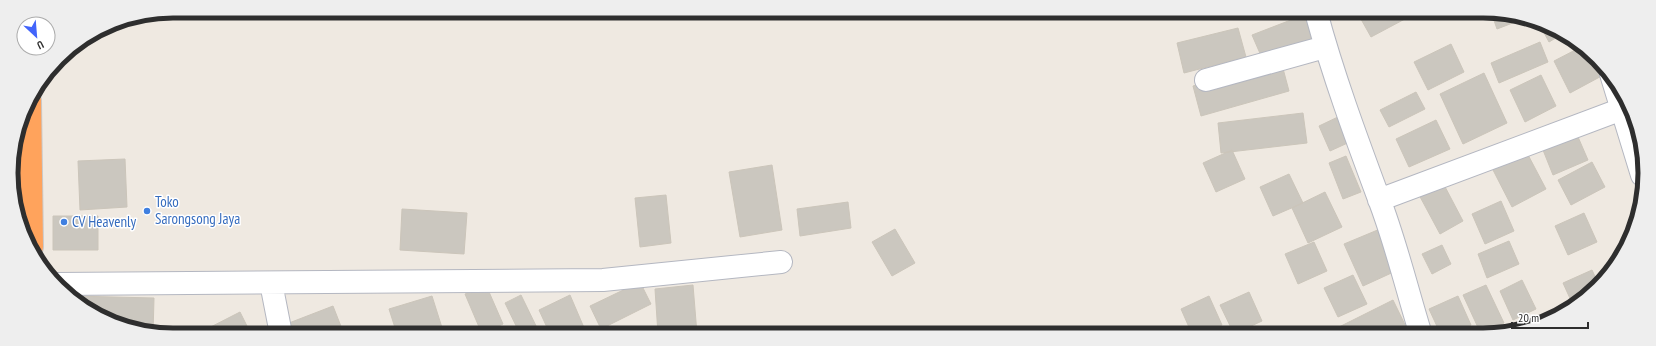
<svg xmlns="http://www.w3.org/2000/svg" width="1656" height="346" font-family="'PT Sans Narrow',sans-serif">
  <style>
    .building { fill: #cbc7bf; stroke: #cbc5ba }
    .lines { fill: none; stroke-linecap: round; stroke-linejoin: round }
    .minor-casing { stroke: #b4b7c1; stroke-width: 24 }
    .highway-casing { stroke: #c9c9c9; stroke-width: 24 }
    .minor { stroke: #fff; stroke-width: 22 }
    .highway { stroke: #ffa35c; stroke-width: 22 }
    .shop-dot { fill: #3f7fe0; stroke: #fff; stroke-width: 1.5 }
    .labels { text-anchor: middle; stroke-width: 3; stroke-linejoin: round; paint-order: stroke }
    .shop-label { font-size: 15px; fill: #366cbe; stroke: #fff; text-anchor: start }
    .rim { fill: none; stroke: #2e2e2e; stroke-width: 5 }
  </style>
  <rect width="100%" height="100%" fill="#efe9e1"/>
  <path class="building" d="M1357,12H1418L1371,37Z
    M1491,12H1504L1523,19L1497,29Z
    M1309,13L1318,36L1262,58L1252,35Z
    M1544,26L1564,33L1549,42L1541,27Z
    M1238,28L1246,57L1184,73L1177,43Z
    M1540,42L1548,62L1499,83L1491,63Z
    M1451,44L1464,72L1428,90L1414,62Z
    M1581,47L1609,72L1570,93L1554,61Z
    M1281,61L1289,91L1201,116L1193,86Z
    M1484,73L1507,123L1463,144L1440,94Z
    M1541,75L1556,106L1525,122L1510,90Z
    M1416,92L1425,109L1389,127L1380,110Z
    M1303,113L1307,143L1221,153L1218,123Z
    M1340,116L1352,141L1330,151L1319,126Z
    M1436,120L1450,149L1409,167L1396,139Z
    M1575,130L1588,160L1553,175L1541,145Z
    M1232,150L1245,179L1216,192L1203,163Z
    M1526,151L1546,189L1512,207L1492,168Z
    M1346,156L1361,192L1343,199L1329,163Z
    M125,159L127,207L80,210L78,161Z
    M1592,162L1605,187L1571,205L1558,180Z
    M772,165L782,230L740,237L729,172Z
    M1289,174L1303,203L1273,216L1260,187Z
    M1442,181L1463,221L1440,234L1418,193Z
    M1325,192L1342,227L1308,243L1292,208Z
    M666,195L671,243L640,247L635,198Z
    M1501,201L1514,231L1485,244L1472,214Z
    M848,202L851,228L800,236L797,209Z
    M402,209L467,213L464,254L400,250Z
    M1584,213L1597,242L1568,255L1555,226Z
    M53,216H98V250H53Z
    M895,229L915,263L892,276L872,242Z
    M1380,229L1398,270L1363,286L1344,244Z
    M1509,241L1519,264L1487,278L1478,254Z
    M1314,242L1327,271L1298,284L1285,254Z
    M1442,245L1451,264L1432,274L1422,254Z
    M1592,270L1599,285L1573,305L1563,283Z
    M1353,275L1367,304L1338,317L1324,288Z
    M1522,280L1536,309L1513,320L1500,291Z
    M640,282L651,304L601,329L590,306Z
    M486,285L503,324L482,334L465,294Z
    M693,285L697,334H658L655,289Z
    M1486,285L1504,323L1481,334L1463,295Z
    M1249,292L1262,321L1234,334L1220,305Z
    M521,295L539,332L536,334H520L505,303Z
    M570,295L585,330L577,334H550L539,310Z
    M73,296L154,298L153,334L101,318Z
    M432,296L444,334H397L389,309Z
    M1209,296L1222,325L1202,334H1192L1181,309Z
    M1458,296L1471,325L1451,335H1441L1429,309Z
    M1393,300L1410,335H1323Z
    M333,306L344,334H293L289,323Z
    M240,312L251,334H199V333Z"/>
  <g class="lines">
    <defs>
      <path id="minor" d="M1316,12C1333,75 1356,137 1379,199C1396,243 1407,290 1421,335
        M1611,74L1642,175
        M1206,80L1325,47
        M1379,200L1622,109
        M271,283L281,334
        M56,284L603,280L781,262"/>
      <path id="highway" d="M30,101L32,247"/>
    </defs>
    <use href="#minor" class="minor-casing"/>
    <use href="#highway" class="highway-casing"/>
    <use href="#minor" class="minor"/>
    <use href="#highway" class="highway"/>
  </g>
  <g class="shop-dot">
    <circle cx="147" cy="211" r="4"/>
    <circle cx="64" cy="222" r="4"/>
  </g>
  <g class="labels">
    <g class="shop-label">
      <text x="155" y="207">Toko<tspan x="155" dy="17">Sarongsong Jaya</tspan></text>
      <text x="72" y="227">CV Heavenly</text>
    </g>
  </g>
  <path d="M0 0H1656V346H0ZM173 18H1483A155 155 0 0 1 1638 173V173A155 155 0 0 1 1483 328H173A155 155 0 0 1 18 173V173A155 155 0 0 1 173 18Z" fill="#eee" fill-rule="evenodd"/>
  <path class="rim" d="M173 18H1483A155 155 0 0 1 1638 173V173A155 155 0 0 1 1483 328H173A155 155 0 0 1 18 173V173A155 155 0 0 1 173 18Z"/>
  <g transform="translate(36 36) rotate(154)"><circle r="19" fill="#ffffff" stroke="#ababab"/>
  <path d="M0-3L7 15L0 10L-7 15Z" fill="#4264fb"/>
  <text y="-6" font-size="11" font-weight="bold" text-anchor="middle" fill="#2e2e2e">U</text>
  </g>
  <path d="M1512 322v6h76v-6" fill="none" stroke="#2e2e2e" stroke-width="2"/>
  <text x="1518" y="322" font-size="12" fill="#2e2e2e" stroke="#ffffff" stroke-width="3" paint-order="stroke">20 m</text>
</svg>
